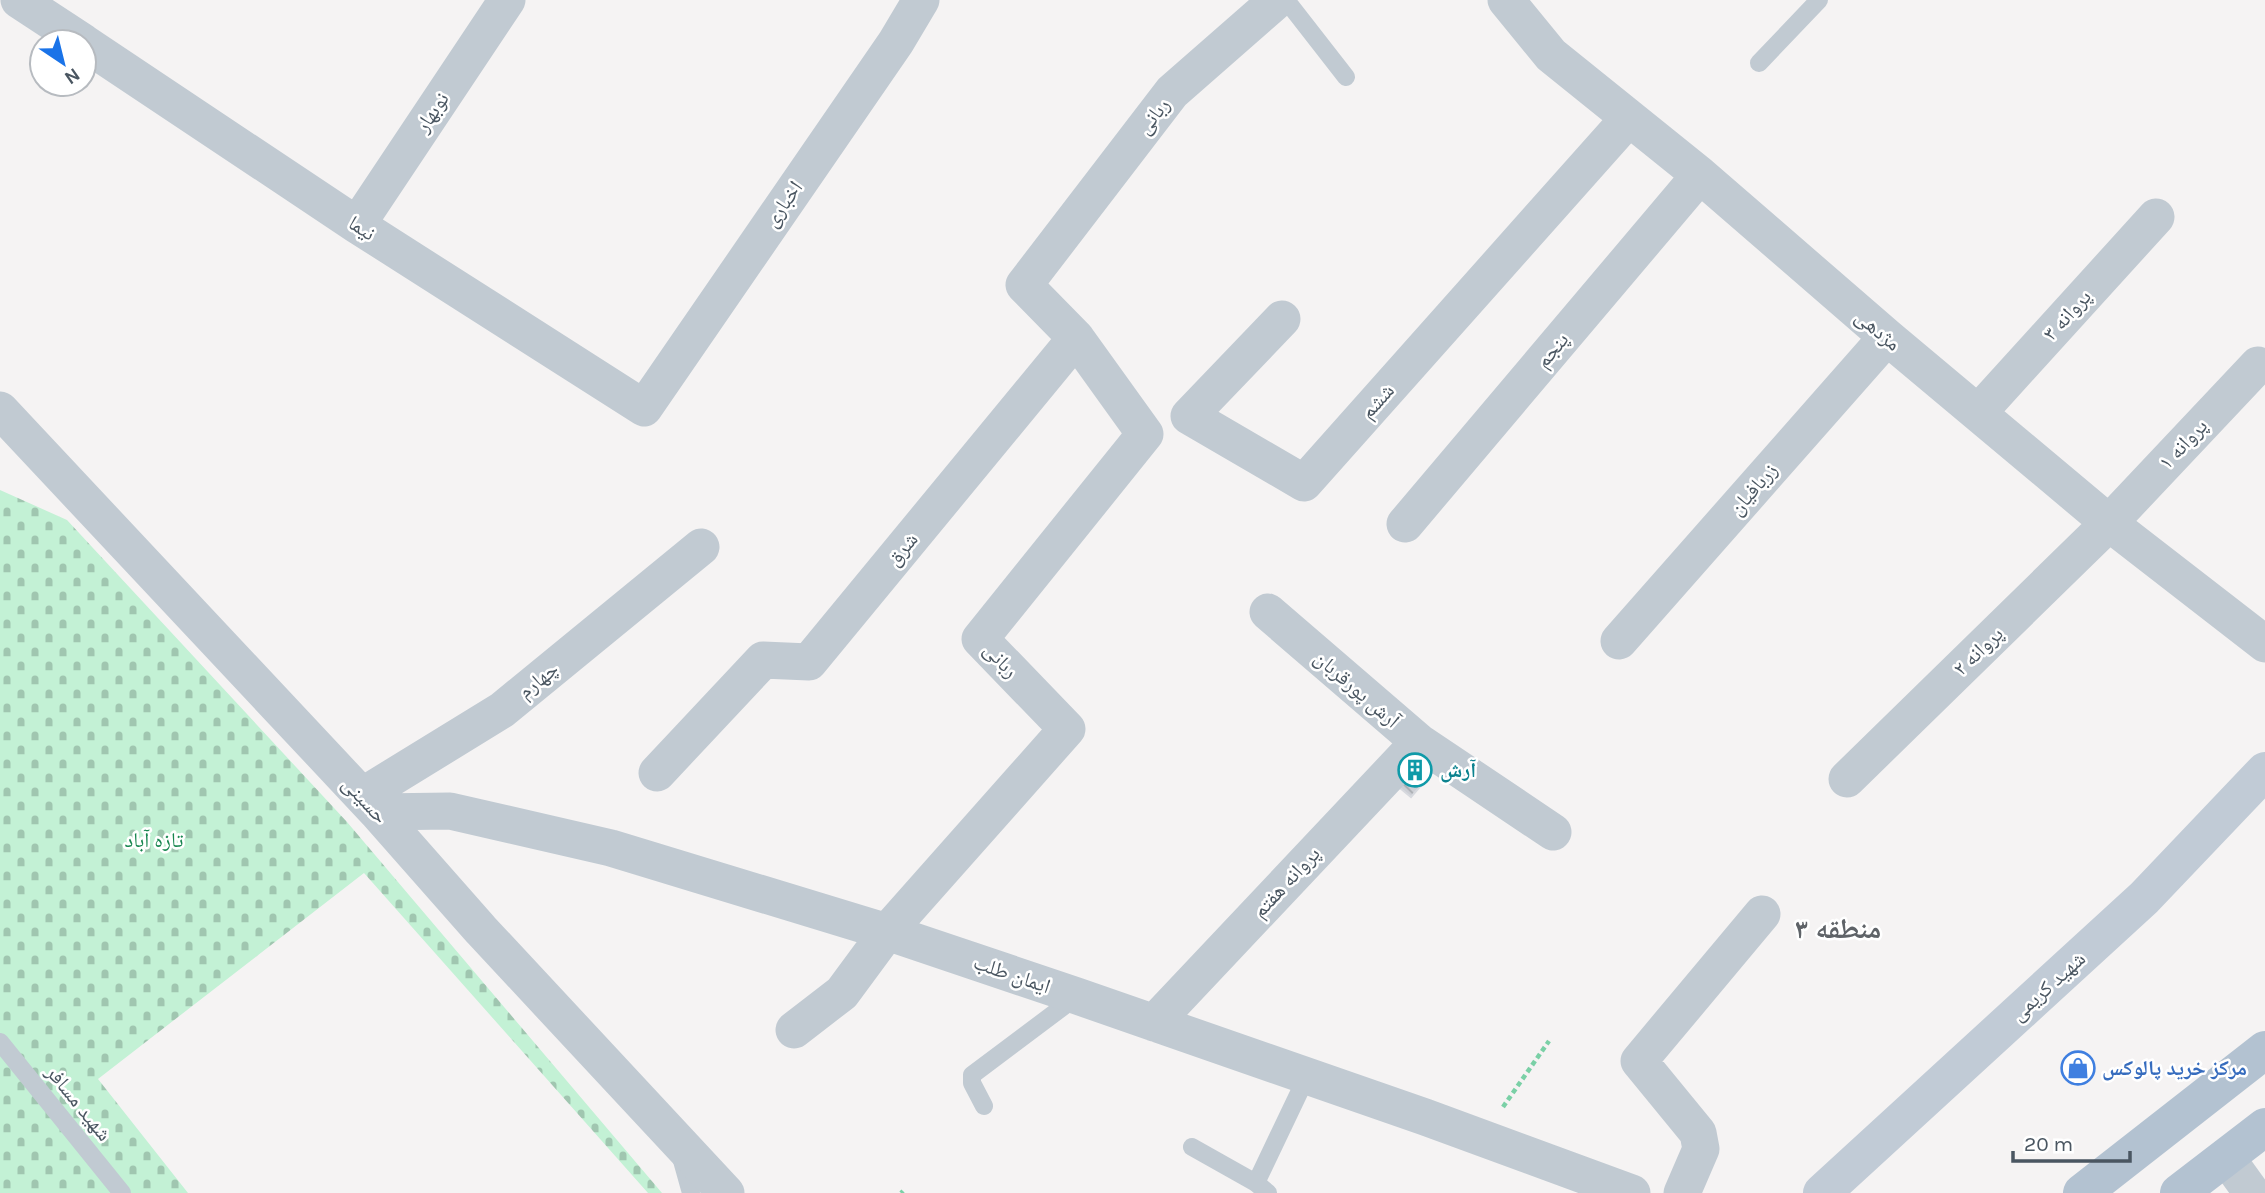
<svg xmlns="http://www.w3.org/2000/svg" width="2265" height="1193" font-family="Karla,'Noto Naskh Arabic',sans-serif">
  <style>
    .cemetery { fill: url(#cemetery-stones) }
    .building { fill: url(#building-back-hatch); stroke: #d7d9de; stroke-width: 2 }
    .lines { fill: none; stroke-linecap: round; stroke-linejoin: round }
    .path { stroke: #7ad0a6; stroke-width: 4.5; stroke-dasharray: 5 3.5; stroke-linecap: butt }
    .lane { stroke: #c1cad2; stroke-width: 18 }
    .street { stroke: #c1cad2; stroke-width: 37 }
    .secondary { stroke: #c1cbd6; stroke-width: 38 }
    .primary { stroke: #b3c2d1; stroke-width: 38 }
    .labels { text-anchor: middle; stroke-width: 5; stroke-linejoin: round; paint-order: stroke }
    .street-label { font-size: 21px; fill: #4a5661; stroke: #fff }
    .culture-label { font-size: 21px; font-weight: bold; fill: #0d838f; stroke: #fff; text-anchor: start }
    .park-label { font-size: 21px; fill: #17864f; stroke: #fff }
    .shop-label { font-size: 21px; font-weight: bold; fill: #366cbe; stroke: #fff; text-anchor: start }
    .district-label { font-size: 28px; font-weight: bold; fill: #5f6368; stroke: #fff }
  </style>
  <defs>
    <pattern id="cemetery-stones" width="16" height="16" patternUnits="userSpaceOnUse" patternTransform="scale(1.75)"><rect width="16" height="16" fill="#c3f1d5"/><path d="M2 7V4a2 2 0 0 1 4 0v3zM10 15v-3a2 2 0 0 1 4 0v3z" fill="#a0c6b0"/></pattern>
    <pattern id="building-back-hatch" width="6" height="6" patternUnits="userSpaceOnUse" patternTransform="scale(1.75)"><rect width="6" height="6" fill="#cdcfd5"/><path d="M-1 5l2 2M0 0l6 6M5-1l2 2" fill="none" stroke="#a8abb0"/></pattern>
  </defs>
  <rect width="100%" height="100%" fill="#f5f3f3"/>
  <path class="cemetery" d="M0,490L67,520L347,822L662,1193H648L364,873L98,1079L188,1193H0Z"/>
  <path class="building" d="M1419,747L1441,762L1411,797L1389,779Z"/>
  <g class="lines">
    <path class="path" d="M1503,1107L1549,1041
      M901,1193L903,1191"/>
    <path class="lane" d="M1286,0L1346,77
      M1759,63L1819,0
      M0,1042L122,1193
      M984,1106L972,1083V1075L1076,997
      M1192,1147L1256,1183L1268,1193
      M681,1157L691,1193
      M1256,1183L1307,1076"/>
    <path class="street" d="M19,0L83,42
      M1506,0L1551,55L1700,175L1887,337L2109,523L2265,644
      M84,43L357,225L644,408L896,42L921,0
      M357,225L507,0
      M1282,319L1189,416L1304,483L1629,118
      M0,410L377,812L481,930L726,1193
      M1978,413L2156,217
      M1405,524L1700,175
      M1268,612L1419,742L1553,832
      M1619,641L1887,337
      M657,773L763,660L809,662L1076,338L1024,285L1172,92L1277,0
      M1847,779L2109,523L2258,365
      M362,796L502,710L701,547
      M377,812L450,811L611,848L887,932L1077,996L1425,1117L1632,1193
      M1154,1023L1419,742
      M794,1030L842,993L887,932L1067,729L980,639L1145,434L1076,338
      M2226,1157L2252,1193
      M1682,1193L1701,1149L1698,1133L1639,1061L1762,914"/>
    <path class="secondary" d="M1822,1193L2144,898L2265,771"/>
    <path class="primary" d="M2082,1193L2265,1050
      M2179,1193L2265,1127"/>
  </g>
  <defs>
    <symbol id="building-ring" viewBox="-11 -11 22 22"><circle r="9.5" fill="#fff" stroke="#0f9aa8" stroke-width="1.5"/><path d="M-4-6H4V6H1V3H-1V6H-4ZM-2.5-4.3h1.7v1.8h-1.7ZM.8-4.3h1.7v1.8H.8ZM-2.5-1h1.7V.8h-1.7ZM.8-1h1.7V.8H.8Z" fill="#0f9aa8"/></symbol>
    <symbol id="shop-ring" viewBox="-11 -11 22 22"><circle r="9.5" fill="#fff" stroke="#3f7fe0" stroke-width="1.5"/><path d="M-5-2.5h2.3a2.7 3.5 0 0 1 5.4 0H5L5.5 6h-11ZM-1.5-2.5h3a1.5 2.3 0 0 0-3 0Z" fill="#3f7fe0"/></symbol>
  </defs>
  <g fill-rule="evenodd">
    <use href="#building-ring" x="1396" y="751" width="38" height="38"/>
    <use href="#shop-ring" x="2059" y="1049" width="38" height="38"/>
  </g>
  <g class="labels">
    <g class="street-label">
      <text transform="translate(432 112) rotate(-56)" y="7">نوبهار</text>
      <text transform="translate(1153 116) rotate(-52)" y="7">ربانی</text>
      <text transform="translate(783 204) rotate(-55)" y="7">اخباری</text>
      <text transform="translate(362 228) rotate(33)" y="7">نیما</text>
      <text transform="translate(2067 315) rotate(-48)" y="7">پروانه ۳</text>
      <text transform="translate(1878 330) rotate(40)" y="7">مژدهی</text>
      <text transform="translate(1552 350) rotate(-50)" y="7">پنجم</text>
      <text transform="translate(1377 401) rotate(-48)" y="7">ششم</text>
      <text transform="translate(2183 444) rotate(-47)" y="7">پروانه ۱</text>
      <text transform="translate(1753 489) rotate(-49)" y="7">زربافیان</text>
      <text transform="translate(902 549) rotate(-50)" y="7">شرق</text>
      <text transform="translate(1978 651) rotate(-44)" y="7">پروانه ۲</text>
      <text transform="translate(1001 660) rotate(47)" y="7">ربانی</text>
      <text transform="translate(538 680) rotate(-39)" y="7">چهارم</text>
      <text transform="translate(1357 689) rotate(41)" y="7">آرش پورقربان</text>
      <text transform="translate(365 800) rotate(47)" y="7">حسینی</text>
      <text transform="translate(1286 882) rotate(-47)" y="7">پروانه هفتم</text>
      <text transform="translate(1012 974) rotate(19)" y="7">ایمان طلب</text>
      <text transform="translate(2048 986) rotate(-42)" y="7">شهید کریمی</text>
      <text transform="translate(79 1103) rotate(51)" y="7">شهید مسافر</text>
    </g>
    <g class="culture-label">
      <text x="1440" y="777">آرش</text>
    </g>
    <g class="park-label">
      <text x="154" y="847">تازه آباد</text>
    </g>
    <g class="shop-label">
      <text x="2102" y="1075">مركز خريد پالوكس</text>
    </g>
    <g class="district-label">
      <text x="1838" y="938">منطقه ۳</text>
    </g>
  </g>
  <g transform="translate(63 63) rotate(145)"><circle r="33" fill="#ffffff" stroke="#b7bbc0" stroke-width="2"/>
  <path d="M0-5L12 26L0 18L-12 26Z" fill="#1a73e8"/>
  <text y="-10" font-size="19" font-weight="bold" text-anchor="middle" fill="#4a5661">N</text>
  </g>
  <path d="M2013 1151v10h117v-10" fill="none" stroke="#4a5661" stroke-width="3.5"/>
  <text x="2024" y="1151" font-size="21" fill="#4a5661" stroke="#ffffff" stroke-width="5" paint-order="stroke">20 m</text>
</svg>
